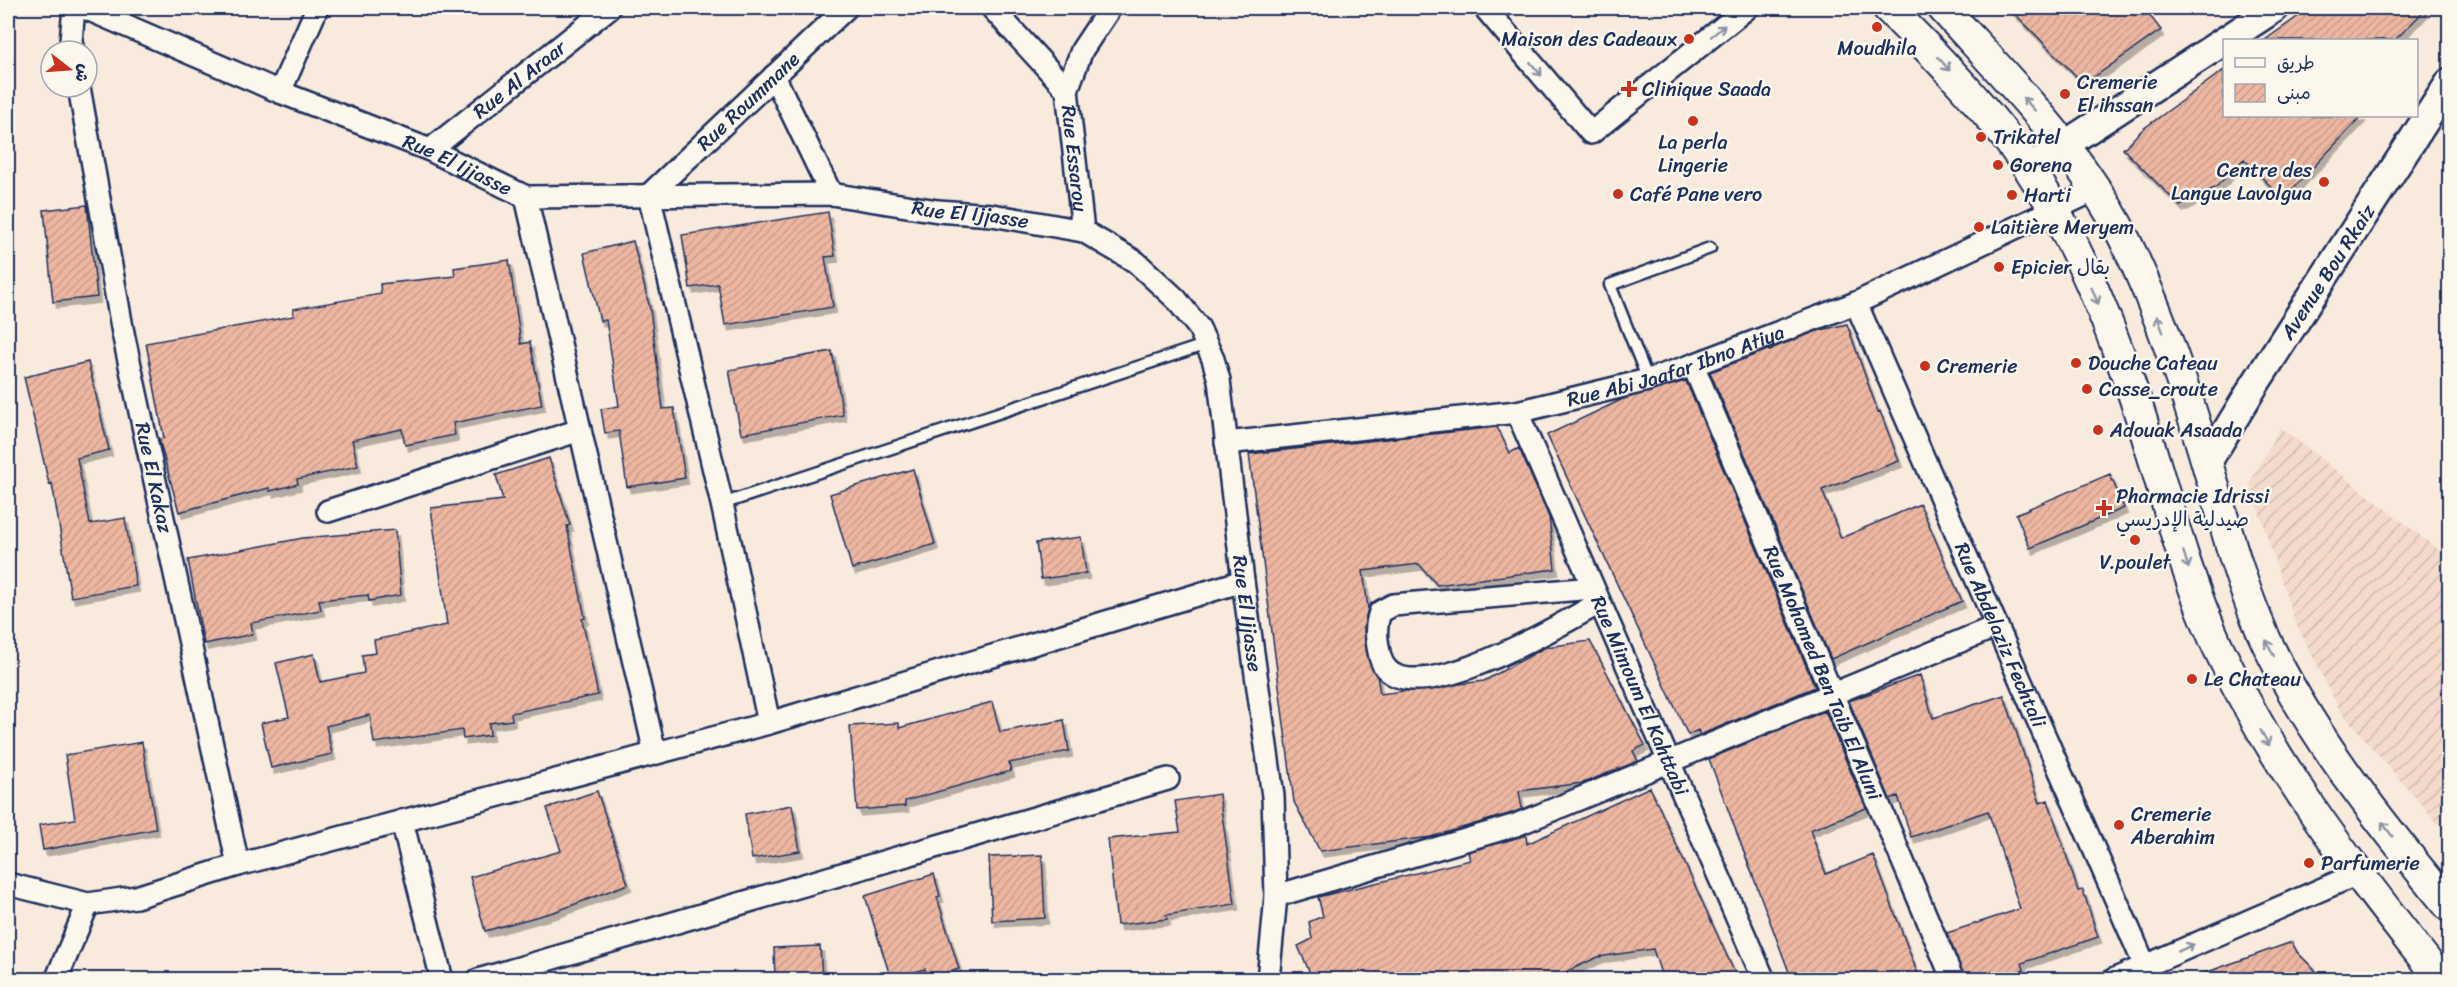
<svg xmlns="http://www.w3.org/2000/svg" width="2457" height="987" font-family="Sriracha,'Playpen Sans Arabic',sans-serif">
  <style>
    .industrial { fill: url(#industrial-furrows) }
    .building { fill: url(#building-hatch); stroke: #1b2f5e; stroke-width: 1.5; filter: url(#shadow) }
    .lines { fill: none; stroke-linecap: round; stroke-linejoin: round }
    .service-casing { stroke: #1b2f5e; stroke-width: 15 }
    .minor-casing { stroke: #1b2f5e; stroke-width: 26 }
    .tertiary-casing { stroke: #1b2f5e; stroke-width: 32 }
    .secondary-casing { stroke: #1b2f5e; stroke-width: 34 }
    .service { stroke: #fbf7ec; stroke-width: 10 }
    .minor { stroke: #fbf7ec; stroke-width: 21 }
    .tertiary { stroke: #fbf7ec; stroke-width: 27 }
    .secondary { stroke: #fbf7ec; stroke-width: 30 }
    .oneway { stroke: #8b93a5 }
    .poi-dot { fill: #c8321e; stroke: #fbf7ec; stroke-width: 2 }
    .labels { text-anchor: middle; stroke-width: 5; stroke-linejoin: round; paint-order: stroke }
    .poi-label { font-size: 20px; fill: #1b2f5e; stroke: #fbf7ec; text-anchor: start }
    .street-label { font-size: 20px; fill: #1b2f5e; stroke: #fbf7ec }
  </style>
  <defs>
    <pattern id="industrial-furrows" width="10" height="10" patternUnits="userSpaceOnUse" patternTransform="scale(1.5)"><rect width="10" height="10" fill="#f4dacb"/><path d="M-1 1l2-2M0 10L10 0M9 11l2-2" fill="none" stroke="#d1bbb1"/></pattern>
    <pattern id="building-hatch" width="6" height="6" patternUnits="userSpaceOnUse" patternTransform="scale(1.5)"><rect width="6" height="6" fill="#ecb6a0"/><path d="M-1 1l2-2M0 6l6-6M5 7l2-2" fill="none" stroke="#ca9d8c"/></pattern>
    <filter id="shadow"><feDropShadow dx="3.5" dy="6" stdDeviation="0" flood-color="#0004"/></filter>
  </defs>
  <rect width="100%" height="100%" fill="#f8eadd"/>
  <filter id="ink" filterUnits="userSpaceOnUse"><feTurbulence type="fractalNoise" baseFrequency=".0167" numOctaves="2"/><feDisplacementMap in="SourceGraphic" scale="12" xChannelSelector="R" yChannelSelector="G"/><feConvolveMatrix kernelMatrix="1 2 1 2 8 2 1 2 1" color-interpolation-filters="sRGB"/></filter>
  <g filter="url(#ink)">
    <path class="industrial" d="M2280,427L2449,558V836L2341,712L2294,620L2250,483Z"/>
    <path class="building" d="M2009,8H2144L2161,30L2084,84Z
      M2310,8H2427L2395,40H2265Z
      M2224,70V116H2362L2283,199L2244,159L2216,187L2180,206L2123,149L2143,129Z
      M87,205L97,297L53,302L44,210Z
      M828,212L835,256L825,257L833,307L725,325L718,284L690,288L682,235Z
      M633,241L650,309L663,409L674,408L685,478L627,487L619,431L605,433L601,409L619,406L606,320L600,321L584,253Z
      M509,260L521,344L530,342L542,405L453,423L455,435L405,445L402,429L352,440L358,466L297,479L298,484L270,491L269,488L179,512L159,439L164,438L146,343L294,316L293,309L381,294L380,284L455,276L454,268Z
      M1847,324L1878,412L1880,411L1899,461L1822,490L1841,538L1920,504L1962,601L1831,659L1710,372L1817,331Z
      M832,351L843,415L741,434L729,370Z
      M88,362L109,450L77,458L90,524L125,518L136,586L71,597L52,483L49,484L24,377Z
      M1686,381L1815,687L1700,735L1698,730L1688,735L1547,435L1623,399Z
      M1497,427L1510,453L1519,448L1549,517L1555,569L1437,585L1419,564L1363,571L1368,608L1364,626L1365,643L1368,658L1377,675L1380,694L1484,681L1546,647L1590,641L1645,745L1633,751L1638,761L1583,783L1519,791L1522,809L1512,813L1431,837L1320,851L1294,802L1249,454Z
      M549,458L570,525L567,526L585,618L582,619L598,695L511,713L512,720L489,723L490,735L463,739L462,730L374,743L370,715L326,726L332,754L271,768L261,723L289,717L276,663L314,654L320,682L364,673L362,655L376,653L374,640L447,625L431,508L503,500L496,475Z
      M913,469L935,544L852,569L830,494Z
      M2110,474L2124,508L2030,548L2016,514Z
      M395,530L401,595L369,601L368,595L319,600L321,610L251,623L253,634L204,644L188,560L303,538Z
      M1081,537L1086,573L1041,579L1036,543Z
      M1920,675L1933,718L2004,695L2040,803L2048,800L2078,891L2083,890L2098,937L2022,963L2024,970L1996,980H1965L1947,933L2020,909L1988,811L1911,837L1898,796L1890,799L1849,701Z
      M992,702L1000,732L1064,720L1069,751L1009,763L1011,771L905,801V806L857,810L850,726L899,723V728Z
      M1825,711L1866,808L1810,830L1826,874L1873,855L1920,980H1792L1709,759Z
      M142,742L156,829L43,850L39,825L75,819L65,755Z
      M1650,787L1738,980H1663L1653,949L1598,957L1561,974L1527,980H1313L1298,946L1312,939L1309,922L1323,916L1318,897L1470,860L1468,852L1526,835L1527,844Z
      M597,791L628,884L557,911L485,931L470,877L561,851L547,808Z
      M1219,794L1235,904L1166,915L1167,919L1117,925L1108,839L1180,832L1175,801Z
      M792,805L800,851L752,859L745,814Z
      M1042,855L1045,918L992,921L989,857Z
      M934,874L940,896L937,897L959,969L928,978L925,969L891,979L865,896Z
      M2292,942L2297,952L2325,980H2197L2196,976Z
      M820,946L822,980H775L774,948Z"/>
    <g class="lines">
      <defs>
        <path id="service" d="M1648,380L1610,285L1710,248
          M722,504L1207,344"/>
        <g id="minor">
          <path id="s1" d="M85,8L280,92L430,150L526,197L831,194L938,211L992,215L1083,231L1136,262L1176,299L1199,328L1213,359L1219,380L1243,581L1273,796L1276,896L1268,980"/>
          <path id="s2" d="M992,8L1067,90L1083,231"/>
          <path d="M1485,8L1591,133L1747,8"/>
          <path d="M73,51L71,41L74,8"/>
          <path d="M774,76L831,194"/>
          <path id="s3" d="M79,87L123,333L238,865"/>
          <path d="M1067,90L1082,50L1110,8"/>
          <path d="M280,92L317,8"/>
          <path id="s4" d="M430,150L609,8"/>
          <path d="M526,197L655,753"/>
          <path id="s5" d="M1856,303L2145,966"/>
          <path id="s6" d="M1693,365L1953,980"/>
          <path id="s7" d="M1517,412L1764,980"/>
          <path id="s8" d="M1226,443L1517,412L1648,380L1693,365L1856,303L2095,190"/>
          <path d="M328,511L580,430"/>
          <path d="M1593,588L1393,605L1380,612C1375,627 1376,637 1379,652C1391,728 1565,622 1599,603"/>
          <path id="s9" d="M769,723L722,504L649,195L846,8"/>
          <path d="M402,821L442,980"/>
          <path d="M8,884L88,904L136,897L238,865L769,723L1243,581"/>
          <path d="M1276,896L1516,825L1997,626"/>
          <path d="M56,980L88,904"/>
          <path d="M478,980L1168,779"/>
          <path d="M2113,980L2357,874"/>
        </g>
        <g id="tertiary">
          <path d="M2029,168L2275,8"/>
          <path id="s10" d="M2207,463L2255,384L2450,82"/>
        </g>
        <path id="secondary" d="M1888,8C1938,58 1990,111 2030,170C2071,231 2100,301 2125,370C2158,460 2177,557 2217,645C2276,772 2355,871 2441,980
          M1943,8C2008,80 2080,151 2124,238C2160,312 2186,391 2209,470C2224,520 2237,572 2257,620C2298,720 2381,824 2450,907"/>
      </defs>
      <use href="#service" class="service-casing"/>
      <use href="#minor" class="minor-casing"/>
      <use href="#tertiary" class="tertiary-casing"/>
      <use href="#secondary" class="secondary-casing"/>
      <use href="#service" class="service"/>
      <use href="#minor" class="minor"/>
      <use href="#tertiary" class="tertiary"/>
      <use href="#secondary" class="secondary"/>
    </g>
    <defs><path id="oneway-shaft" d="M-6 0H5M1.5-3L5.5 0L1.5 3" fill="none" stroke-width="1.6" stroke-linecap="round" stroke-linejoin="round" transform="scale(1.5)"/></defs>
    <g class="oneway">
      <use href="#oneway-shaft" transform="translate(1718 31) rotate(-39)"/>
      <use href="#oneway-shaft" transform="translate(1944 64) rotate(49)"/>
      <use href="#oneway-shaft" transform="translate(1536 69) rotate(50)"/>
      <use href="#oneway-shaft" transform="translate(2029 104) rotate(-132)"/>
      <use href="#oneway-shaft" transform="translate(2095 296) rotate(68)"/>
      <use href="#oneway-shaft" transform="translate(2160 324) rotate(-111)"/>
      <use href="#oneway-shaft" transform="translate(2186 560) rotate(73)"/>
      <use href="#oneway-shaft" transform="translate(2270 648) rotate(-116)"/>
      <use href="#oneway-shaft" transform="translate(2265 738) rotate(60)"/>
      <use href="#oneway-shaft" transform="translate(2387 829) rotate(-127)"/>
      <use href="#oneway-shaft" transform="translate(2186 948) rotate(-24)"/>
    </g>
  </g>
  <g class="poi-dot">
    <circle cx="1877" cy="27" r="6"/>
    <circle cx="1689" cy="39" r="6"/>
    <path d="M1626 80h6v6h6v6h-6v6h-6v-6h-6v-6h6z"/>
    <circle cx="2065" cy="94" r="6"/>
    <circle cx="1693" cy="121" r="6"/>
    <circle cx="1981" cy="137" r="6"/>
    <circle cx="1998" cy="165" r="6"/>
    <circle cx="2324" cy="182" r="6"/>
    <circle cx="1618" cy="194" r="6"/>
    <circle cx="2012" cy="195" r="6"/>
    <circle cx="1979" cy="227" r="6"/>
    <circle cx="1999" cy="267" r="6"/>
    <circle cx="2076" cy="363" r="6"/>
    <circle cx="1925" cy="366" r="6"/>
    <circle cx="2087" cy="389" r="6"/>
    <circle cx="2098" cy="430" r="6"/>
    <path d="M2101 499h6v6h6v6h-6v6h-6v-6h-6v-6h6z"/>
    <circle cx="2135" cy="540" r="6"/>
    <circle cx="2192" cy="679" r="6"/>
    <circle cx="2119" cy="825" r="6"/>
    <circle cx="2309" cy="863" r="6"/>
  </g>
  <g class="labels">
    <g class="poi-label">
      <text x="1677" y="46" text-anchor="end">Maison des Cadeaux</text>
      <text x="1877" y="55" text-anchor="middle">Moudhila</text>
      <text x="2077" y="89">Cremerie<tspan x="2077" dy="23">El ihssan</tspan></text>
      <text x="1642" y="96">Clinique Saada</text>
      <text x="1993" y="144">Trikatel</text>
      <text x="1693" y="149" text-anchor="middle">La perla<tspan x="1693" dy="23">Lingerie</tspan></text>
      <text x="2010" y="172">Gorena</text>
      <text x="2312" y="177" text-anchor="end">Centre des<tspan x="2312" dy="23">Langue Lavolgua</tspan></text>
      <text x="1630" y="201">Café Pane vero</text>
      <text x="2024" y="202">Harti</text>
      <text x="1991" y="234">Laitière Meryem</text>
      <text x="2011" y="274">Epicier بقال</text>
      <text x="2088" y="370">Douche Cateau</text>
      <text x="1937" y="373">Cremerie</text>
      <text x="2099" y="396">Casse_croute</text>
      <text x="2110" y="437">Adouak Asaada</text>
      <text x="2116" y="503">Pharmacie Idrissi<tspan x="2116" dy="23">صيدلية الإدريسي</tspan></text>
      <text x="2135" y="569" text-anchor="middle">V.poulet</text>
      <text x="2204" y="686">Le Chateau</text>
      <text x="2131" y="821">Cremerie<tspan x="2131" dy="23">Aberahim</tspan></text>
      <text x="2321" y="870">Parfumerie</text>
    </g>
    <g class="street-label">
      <text dy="7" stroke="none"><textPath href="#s4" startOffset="114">Rue Al Araar</textPath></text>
      <text dy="7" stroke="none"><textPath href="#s9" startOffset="678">Rue Roummane</textPath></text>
      <text dy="7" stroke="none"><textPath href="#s2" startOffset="180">Rue Essarou</textPath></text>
      <text dy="7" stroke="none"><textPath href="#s1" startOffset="404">Rue El Ijjasse</textPath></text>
      <text dy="7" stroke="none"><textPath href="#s1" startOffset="926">Rue El Ijjasse</textPath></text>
      <text dy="7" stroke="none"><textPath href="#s10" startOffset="226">Avenue Bou Rkaiz</textPath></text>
      <text dy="7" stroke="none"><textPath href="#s8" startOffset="458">Rue Abi Jaafar Ibno Atiya</textPath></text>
      <text dy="7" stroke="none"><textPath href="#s3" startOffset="398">Rue El Kakaz</textPath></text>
      <text dy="7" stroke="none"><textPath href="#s1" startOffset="1484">Rue El Ijjasse</textPath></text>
      <text dy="7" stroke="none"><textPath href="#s5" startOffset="362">Rue Abdelaziz Fechtali</textPath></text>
      <text dy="7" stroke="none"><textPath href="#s6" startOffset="334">Rue Mohamed Ben Taib El Aluni</textPath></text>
      <text dy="7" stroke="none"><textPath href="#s7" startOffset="309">Rue Mimoum El Kahttabi</textPath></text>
    </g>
  </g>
  <rect width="2457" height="987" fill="none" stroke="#fbf7ec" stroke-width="30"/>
  <rect x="15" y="15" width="2427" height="957" fill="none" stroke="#1b2f5e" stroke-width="2" filter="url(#ink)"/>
  <rect x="2223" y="39" width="195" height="78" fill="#fbf7ec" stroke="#a1a7b3" stroke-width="1.5"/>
  <rect x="2235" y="58" width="30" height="9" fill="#fbf7ec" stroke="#a1a7b3" stroke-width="1.5"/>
  <text x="2277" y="69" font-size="18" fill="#1b2f5e">طريق</text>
  <rect x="2235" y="84" width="30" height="18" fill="url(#building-hatch)" stroke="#a1a7b3" stroke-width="1.5"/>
  <text x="2277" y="99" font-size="18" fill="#1b2f5e">مبنى</text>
  <g transform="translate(69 69) rotate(107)"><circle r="28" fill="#fbf7ec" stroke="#a1a7b3" stroke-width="1.5"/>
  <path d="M0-4.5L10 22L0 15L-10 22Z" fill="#c8321e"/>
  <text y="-9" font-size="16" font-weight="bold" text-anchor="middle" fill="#1b2f5e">ش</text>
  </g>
</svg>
